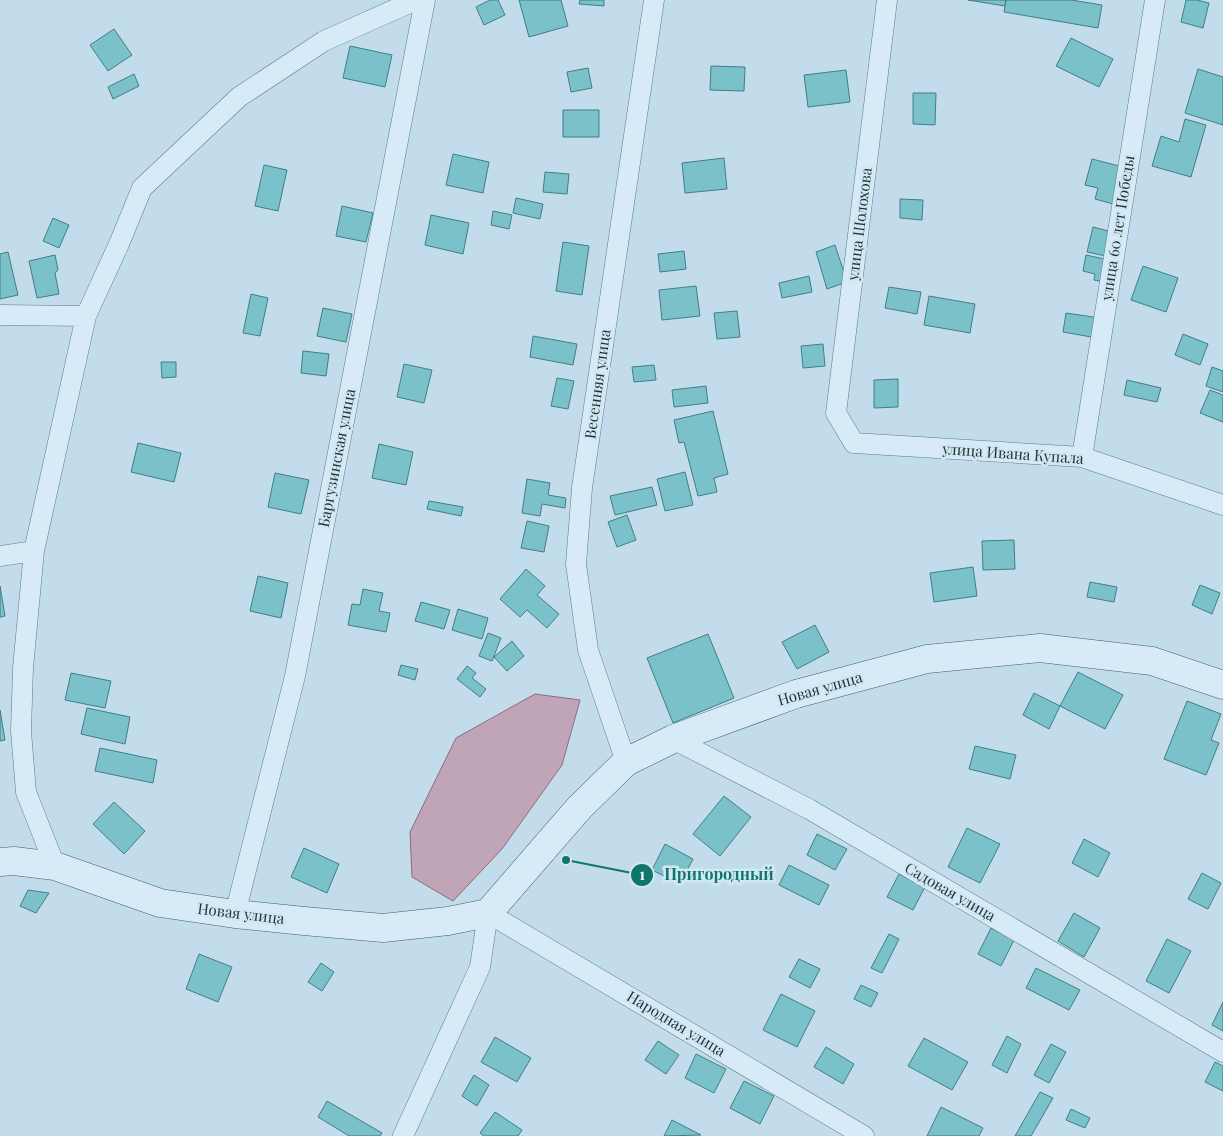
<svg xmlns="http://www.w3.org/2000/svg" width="1223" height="1136" font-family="'Playfair Display',serif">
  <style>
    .water { fill: #bfa5b5; stroke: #8d6c7f }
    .building { fill: #7ac1c9; stroke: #417f84 }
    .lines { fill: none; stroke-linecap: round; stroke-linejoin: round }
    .street-casing { stroke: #5a7c86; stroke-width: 21 }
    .secondary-casing { stroke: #3e6068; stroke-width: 29 }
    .street { stroke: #d6eaf8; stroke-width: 20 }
    .secondary { stroke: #d6eaf8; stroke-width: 28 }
    .labels { text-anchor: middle; stroke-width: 5; stroke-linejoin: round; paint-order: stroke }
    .street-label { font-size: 15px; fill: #1e3236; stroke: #d2e7f4 }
    .leader { fill: none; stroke: #0f766e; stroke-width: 2 }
    .callout-dot { fill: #0f766e; stroke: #d2e7f4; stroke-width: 2 }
    .mark-label { font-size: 15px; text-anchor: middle; font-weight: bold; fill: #fff }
    .callout-label { font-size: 16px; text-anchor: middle; font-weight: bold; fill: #0f766e; stroke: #d2e7f4; stroke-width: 5; stroke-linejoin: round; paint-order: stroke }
  </style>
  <rect width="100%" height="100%" fill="#c3dcec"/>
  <path class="water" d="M535,694L580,700L562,765L502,849L453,901L412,877L410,832L456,738Z"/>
  <path class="building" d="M490,0H498L505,15L484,25L476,7Z
    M519,0H561L568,26L529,37Z
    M580,0H604V6L579,4Z
    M968,0H1006L1005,6Z
    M1006,0H1071L1102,5L1098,28L1004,12Z
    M1186,0H1197L1209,3L1203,28L1181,22Z
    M114,29L132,55L108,71L90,45Z
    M1071,38L1113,59L1099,87L1056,66Z
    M350,46L392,55L385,87L343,78Z
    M711,66L745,67L744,91L710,90Z
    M588,68L592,88L571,92L567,72Z
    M1198,69L1223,77V125L1185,113Z
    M846,70L850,102L808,107L804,75Z
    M134,74L139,86L113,99L108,87Z
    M913,93H936L935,125L913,124Z
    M563,110H599V137H563Z
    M1185,119L1206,125L1191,177L1152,166L1161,136L1179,142Z
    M453,154L489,162L483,193L446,185Z
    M724,158L727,189L685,193L682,163Z
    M1092,159L1123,167L1113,204L1095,199L1098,188L1085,185Z
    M264,165L287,170L278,211L255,206Z
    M545,172L569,174L567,194L543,192Z
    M516,198L543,204L540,219L513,213Z
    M900,199L923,200L922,220L900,218Z
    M342,206L373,213L366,242L336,236Z
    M493,211L512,215L509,229L491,225Z
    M431,215L469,223L463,254L425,245Z
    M53,218L69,225L59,248L43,241Z
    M1093,227L1112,232L1106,256L1087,252Z
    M563,242L589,246L582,295L556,291Z
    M835,245L847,282L827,289L816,252Z
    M684,251L686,269L660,272L658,254Z
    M8,252L18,295L0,299V254Z
    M55,255L58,270L55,273L59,294L37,298L29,261Z
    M1086,255L1109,260L1104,282L1094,280L1095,274L1083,271Z
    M1143,266L1178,278L1166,312L1131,300Z
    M809,276L812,292L782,298L779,283Z
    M696,286L700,316L662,320L659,290Z
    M889,287L921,292L917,314L885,308Z
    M251,294L268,298L260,336L243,333Z
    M929,296L975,304L970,333L924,325Z
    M323,308L352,314L346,342L317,336Z
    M737,311L740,337L717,339L714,313Z
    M1066,313L1100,318L1097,338L1063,332Z
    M1183,334L1208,344L1200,365L1175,355Z
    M533,336L577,344L573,365L530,357Z
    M823,344L825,366L803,368L801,346Z
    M303,351L329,354L326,376L301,373Z
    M161,362H176V377L162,378Z
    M404,364L432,370L424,403L397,397Z
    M654,365L656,380L634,382L632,367Z
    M1212,367L1223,371V392L1206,386Z
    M557,378L574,381L568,409L551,406Z
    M898,379V407L874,408V380Z
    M1127,380L1161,388L1157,402L1124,395Z
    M706,386L708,403L674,407L672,390Z
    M1210,390L1223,395V422L1200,413Z
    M713,411L728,474L714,478L717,492L698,496L684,442L679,443L674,420Z
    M138,443L181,453L174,482L131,472Z
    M379,444L413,452L406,485L372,478Z
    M685,472L693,505L665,511L657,479Z
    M275,473L309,480L301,514L268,507Z
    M527,479L550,483L548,495L566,498L565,508L542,504L540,516L522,513Z
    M652,487L657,505L615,515L610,496Z
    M429,501L463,507L461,516L427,509Z
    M627,515L636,540L617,547L608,522Z
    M527,521L549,526L544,552L521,548Z
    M1014,540L1015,569L983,570L982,541Z
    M973,567L977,596L934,602L930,573Z
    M526,569L545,586L537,595L559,614L547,628L527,610L520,617L500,599Z
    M258,576L288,583L281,618L250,611Z
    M1090,582L1117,587L1114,602L1087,597Z
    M1200,585L1220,593L1212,614L1192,605Z
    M0,586L5,616L0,617Z
    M363,589L383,593L379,611L390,613L386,632L348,625L352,604L360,605Z
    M421,602L450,610L444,629L415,621Z
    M458,609L488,618L482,639L452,630Z
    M815,625L829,652L797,669L782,642Z
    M488,633L501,638L492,661L479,656Z
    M708,634L734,698L673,723L647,658Z
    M512,641L524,656L507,671L494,657Z
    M401,665L418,669L415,680L398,675Z
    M467,666L476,673L472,678L486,689L480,697L457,679Z
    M1078,672L1123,695L1105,729L1060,706Z
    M71,673L111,681L105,708L65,700Z
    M1034,693L1060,706L1049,729L1023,715Z
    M1187,701L1221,714L1211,740L1219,743L1206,775L1164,759Z
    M87,708L130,717L125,744L81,734Z
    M0,710L5,740L0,741Z
    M975,746L1016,755L1010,779L969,769Z
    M100,748L157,760L153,783L95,771Z
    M724,796L751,817L720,856L693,834Z
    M114,802L145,831L124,854L93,824Z
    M967,828L1000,844L980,883L948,867Z
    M817,834L847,849L835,870L807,855Z
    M1084,839L1110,853L1098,877L1072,863Z
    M665,844L693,859L680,884L652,870Z
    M304,848L339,864L327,893L291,877Z
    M789,865L829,885L819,905L779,885Z
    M1202,873L1221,883L1208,909L1188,899Z
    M899,874L925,887L913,910L887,897Z
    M28,890L49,893L36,913L20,906Z
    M1074,913L1100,928L1084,957L1058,941Z
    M991,928L1014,940L1001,966L978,954Z
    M889,934L899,939L882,973L871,968Z
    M1167,939L1191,951L1169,993L1146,981Z
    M199,954L232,967L218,1002L186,989Z
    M799,959L820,969L810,988L789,977Z
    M321,963L334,972L322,991L308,982Z
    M1036,968L1080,990L1069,1010L1026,988Z
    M861,985L878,993L871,1007L854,999Z
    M781,994L815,1011L797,1047L763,1030Z
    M1223,1002V1031L1212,1025Z
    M1007,1036L1021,1044L1007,1073L992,1065Z
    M495,1037L531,1058L517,1082L481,1062Z
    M924,1038L968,1062L952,1090L908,1066Z
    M658,1041L679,1055L666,1074L645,1060Z
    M1051,1044L1066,1052L1049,1083L1034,1075Z
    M826,1047L854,1064L843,1084L814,1067Z
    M696,1054L726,1069L714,1093L685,1078Z
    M1215,1062L1223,1066V1091L1205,1082Z
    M474,1075L489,1085L477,1106L462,1096Z
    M744,1081L774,1096L760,1124L730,1108Z
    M1040,1092L1053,1098L1031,1136H1015Z
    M327,1101L382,1133L380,1136H349L318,1117Z
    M941,1107L983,1128L979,1136H927Z
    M1071,1109L1090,1118L1085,1128L1066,1120Z
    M495,1112L522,1130L518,1136H484L480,1133Z
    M672,1120L701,1135L664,1136Z"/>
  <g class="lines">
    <defs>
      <path id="street" d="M887,0L836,413L854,443L1082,457L1223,505
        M0,315L86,316
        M1082,457L1155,0
        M0,556L34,551
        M673,739L809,809L1223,1052
        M626,762L588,650L576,564L582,488L654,0
        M55,866L26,792L21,731L23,668L34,551L86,316L119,244L142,188L239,97L324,41L416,0
        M235,914L295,676L425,0
        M403,1136L480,967L488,913L864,1136"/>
      <path id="secondary" d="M0,862L14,861L55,866L160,903L235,914L304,921L383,928L448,921L488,913L579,808L626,762L673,739L796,694L927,659L1040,648L1152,661L1223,685"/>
    </defs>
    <use href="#street" class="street-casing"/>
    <use href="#secondary" class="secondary-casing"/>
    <use href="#street" class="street"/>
    <use href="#secondary" class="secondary"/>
  </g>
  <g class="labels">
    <g class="street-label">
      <text transform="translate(860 224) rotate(-83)" y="5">улица Шолохова</text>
      <text transform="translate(1118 228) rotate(-81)" y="5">улица 60 лет Победы</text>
      <text transform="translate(598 384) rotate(-82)" y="5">Весенняя улица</text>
      <text transform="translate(1013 454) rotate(4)" y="5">улица Ивана Купала</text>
      <text transform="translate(337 458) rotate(-79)" y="5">Баргузинская улица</text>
      <text transform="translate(820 689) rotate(-16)" y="5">Новая улица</text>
      <text transform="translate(950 892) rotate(30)" y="5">Садовая улица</text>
      <text transform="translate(241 914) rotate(7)" y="5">Новая улица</text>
      <text transform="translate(676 1024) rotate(31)" y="5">Народная улица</text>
    </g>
  </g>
  <path class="leader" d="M566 860L642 875"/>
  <g class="callout-dot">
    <circle cx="566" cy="860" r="5"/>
    <circle cx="642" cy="875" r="12"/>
  </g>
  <g class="mark-label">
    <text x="642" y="880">1</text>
  </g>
  <g class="callout-label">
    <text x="719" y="880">Пригородный</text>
  </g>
</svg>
